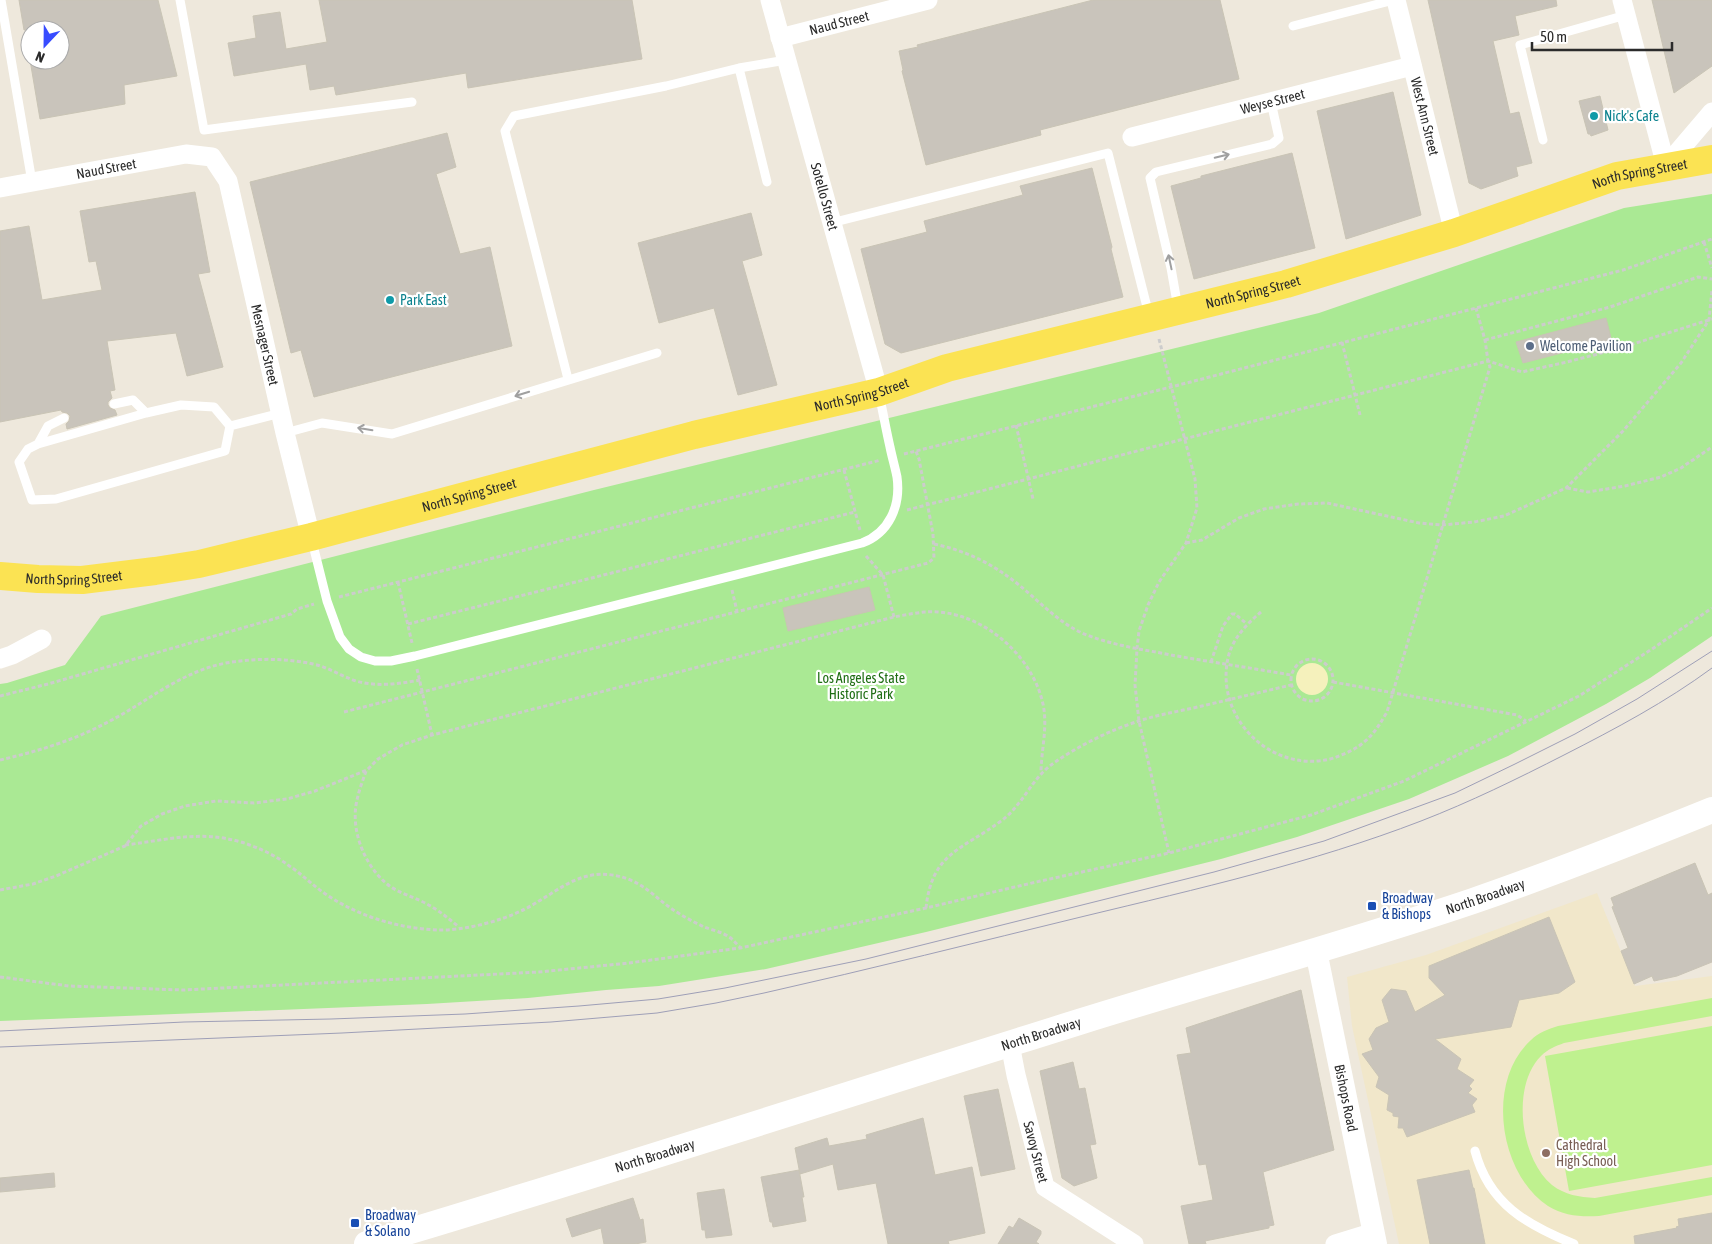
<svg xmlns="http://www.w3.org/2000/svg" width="1712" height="1244" font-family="'Asap Condensed',sans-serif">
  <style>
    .education { fill: #f1e7ca }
    .green { fill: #aae994 }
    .sand { fill: #f5f1bc }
    .pitch { fill: #bff18f }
    .building { fill: #c9c4bb; stroke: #c9c4b5 }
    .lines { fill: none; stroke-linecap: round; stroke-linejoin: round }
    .path { stroke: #ccc; stroke-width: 3; stroke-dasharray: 4 2.5; stroke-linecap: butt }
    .service { stroke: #fff; stroke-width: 9 }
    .minor { stroke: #fff; stroke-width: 19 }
    .tertiary { stroke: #fff; stroke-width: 22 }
    .secondary { stroke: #fff; stroke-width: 26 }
    .primary { stroke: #fbe353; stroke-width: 28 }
    .tram { stroke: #9e9fb7; stroke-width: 1 }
    .oneway { stroke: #a0a0a0 }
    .culture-dot { fill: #0f9aa8; stroke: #fff; stroke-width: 2 }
    .service-dot { fill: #5c6f8a; stroke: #fff; stroke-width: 2 }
    .transit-dot { fill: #1a4fb4; stroke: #fff; stroke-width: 2 }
    .education-dot { fill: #8d6e63; stroke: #fff; stroke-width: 2 }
    .labels { text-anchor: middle; stroke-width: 4.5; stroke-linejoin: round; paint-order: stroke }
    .street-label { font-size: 14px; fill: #2b2b2b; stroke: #fff }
    .culture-label { font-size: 14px; fill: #0d838f; stroke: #fff; text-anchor: start }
    .service-label { font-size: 14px; fill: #4e5e75; stroke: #fff; text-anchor: start }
    .park-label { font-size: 14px; fill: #1f6e14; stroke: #fff }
    .transit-label { font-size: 14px; fill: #164399; stroke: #fff; text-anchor: start }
    .education-label { font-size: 14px; fill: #785e54; stroke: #fff; text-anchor: start }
  </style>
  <rect width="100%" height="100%" fill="#eee8dc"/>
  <path class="education" d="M1597,893L1635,986L1712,976V1244H1399L1352,1026L1347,977L1426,955Z"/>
  <path class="green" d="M1712,194V636L1650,678L1606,704L1508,756L1409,799L1297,837L1221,859L926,932L766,969L659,986L606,990L528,998L427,1004L0,1021V684L7,683L65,665L101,616L594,490L1319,313L1624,208Z"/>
  <path class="sand" d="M1296 679a16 16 0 1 1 32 0a16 16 0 1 1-32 0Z"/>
  <path class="pitch" d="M1712,998V1016L1564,1043C1556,1046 1548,1049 1541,1056C1511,1086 1520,1158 1552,1185C1565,1195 1579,1197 1595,1198L1712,1177V1195L1599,1216C1581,1217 1564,1216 1548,1206C1498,1173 1486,1080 1531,1040C1538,1033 1548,1029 1558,1026Z
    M1712,1026V1165L1569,1191L1545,1056Z"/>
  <path class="building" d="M19,0H158L177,76L124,85L125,104L40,119L30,60H60V30H24Z
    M319,0H632L642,59L468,88L466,73L336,95L334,86L310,90L306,64L234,76L228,43L256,38L253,16L280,12L286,49L327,42Z
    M1093,0H1220L1239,79L1040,130L1041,135L926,165L902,71L903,70L899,51L918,47L917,45Z
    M1428,0H1556L1557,6L1515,16L1519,35L1493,41L1510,114L1519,112L1532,163L1516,167L1518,176L1481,189L1469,183Z
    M1652,0H1712V66L1674,93Z
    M1393,92L1421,215L1346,239L1317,111Z
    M1600,96L1608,130L1591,136L1590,134H1588L1579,101Z
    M447,133L456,167L436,174L460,254L490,247L512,346L314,397L301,350L291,353L250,182Z
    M1292,153L1315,248L1194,279L1171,186L1201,178V176Z
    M1092,168L1112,247L1111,249L1123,297L901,353L885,344L861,249L927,232L924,221L1023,195L1020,186Z
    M195,192L210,272L198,274L223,367L187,376L176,333L107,341L115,390L110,391L112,398L108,402V405L110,408L115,410L117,415L67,429L66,424L69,421L70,416L67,413L62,412L61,410L0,422V231L29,226L42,300L102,290L96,261L89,262L80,211Z
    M751,213L762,255L742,261L777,385L738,395L714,308L659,323L638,243Z
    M1606,318L1612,342L1586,349L1585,347L1523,363L1516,342Z
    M869,587L875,610L788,631L783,608Z
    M1695,863L1708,895L1712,893V962L1677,976L1654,981L1652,976L1634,984L1621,951L1628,948L1612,907L1614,906L1611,898Z
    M1549,917L1575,982L1559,993L1519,1000L1511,1027L1435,1039L1461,1059L1457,1069L1474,1080L1469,1086L1472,1089L1468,1093L1477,1099L1472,1105L1475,1112L1407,1137L1403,1128H1398L1399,1117L1393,1116V1113L1387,1110L1389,1095L1376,1087L1379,1077L1362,1054L1373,1050L1369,1039L1376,1028L1389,1022L1382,1000L1391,989L1406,991L1415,1012L1445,995L1429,978V966Z
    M1301,990L1334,1150L1263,1172L1274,1225L1269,1226V1228L1205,1241L1206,1244H1189L1181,1206L1213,1200L1206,1164L1199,1165L1177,1055L1191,1053L1186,1028Z
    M1073,1062L1079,1089L1085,1088L1096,1144L1090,1145L1097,1178L1074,1186L1062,1178L1040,1071Z
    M998,1089L1015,1169L981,1176L964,1096Z
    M923,1118L935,1175L972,1167L985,1233L948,1241L949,1244H888L876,1183L838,1190L833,1164L800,1174L795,1148L827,1138L829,1146L867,1139L866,1135Z
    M799,1170L804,1197H802L806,1221L773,1227L772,1222H770L761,1177Z
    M1469,1170L1473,1188H1474L1485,1244H1430L1417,1180Z
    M54,1173L55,1187L0,1192V1178Z
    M724,1189L732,1235L706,1238L705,1230H702L697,1193Z
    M633,1198L640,1220L643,1219L646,1242L635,1244H604L601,1228L572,1237L566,1219Z
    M1712,1213V1244H1635L1634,1236L1677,1228L1676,1227L1679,1226L1678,1219Z
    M1019,1218L1041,1231V1234L1036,1242L1039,1244H998L1009,1226L1013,1228Z"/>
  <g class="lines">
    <path class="path" d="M1704,242L1712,268
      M1159,339L1195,479L1197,508L1186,543L1159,582L1148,605L1139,631L1137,649L1135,685L1139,721L1169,853
      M1485,340L1610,307L1698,277L1712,279
      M1342,342L1360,415
      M1016,425L1033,499
      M904,454L1171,387L1623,270L1712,239
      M844,470L860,530
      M1567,488L1588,492L1625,486L1661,477L1681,468L1712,447
      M907,510L1488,361L1522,372L1567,362L1617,349L1712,319
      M1186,543L1202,540L1239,518L1264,509L1298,504L1327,503L1419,523L1442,525L1474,522L1504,516L1566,488L1623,431L1681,363L1709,320L1712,290
      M934,544C967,551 993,564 1019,585C1039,601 1058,622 1082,633C1110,645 1141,649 1171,655C1211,662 1251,668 1291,675
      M866,556L883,575L894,617
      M398,582L412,643
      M732,590L737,611
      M339,597L881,460
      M1261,612C1248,623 1234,637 1229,654C1212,716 1271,776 1334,758C1344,754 1355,750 1364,742C1374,734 1380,724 1387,712L1490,367L1488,361L1485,340L1476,308
      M408,624L855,512
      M1291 680a21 21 0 1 1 42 0a21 21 0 1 1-42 0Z
      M1211,662L1223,626L1232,614H1235L1247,624
      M417,669L432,735
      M1333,682L1517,715L1526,721
      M0,696L48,684L291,614L297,609L314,604
      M344,712L928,563L934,558L933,534L919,459L916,451
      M0,760C35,752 72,741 104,724C145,704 179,672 226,663C255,658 285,658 313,664C328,667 341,676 356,681C377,687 398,684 420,680
      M366,771C363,780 359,790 357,800C350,829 364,865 387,884C398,893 412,896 425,903C437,909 448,918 459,927
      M125,845C167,840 199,830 241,842C257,847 275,855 288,865C302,874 313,886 327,895C360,917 398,928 437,930C463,931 502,921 525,909C560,891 583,863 628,879C647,886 659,901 675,911C684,917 694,922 704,927C712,930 722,932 729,937C733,939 736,944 740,947
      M0,890L33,884L56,876L125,846L141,826L162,814L185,806L216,801L254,803L287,799L315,791L367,770L378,759L402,745L432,735L894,617C904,615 915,613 925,612C978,608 1032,653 1043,704C1048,727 1041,751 1041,773
      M926,908C932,852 962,850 1001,821C1022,806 1031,780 1051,765C1076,747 1110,730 1139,721C1160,714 1181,711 1202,706C1232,699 1261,692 1291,685
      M0,977L69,986L183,990L539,972L629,963L740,948L926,908L1036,882L1169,853L1311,815L1404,781L1579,696L1652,649L1712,608"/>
    <path class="service" d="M1,0L32,182
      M180,0L204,130L412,102
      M1293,26L1394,0
      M739,68L767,182
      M1543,140L1520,45L1626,15
      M831,223L1108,153L1149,315
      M1178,308L1171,268L1150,178L1156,172L1272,144L1279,138L1271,102
      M568,379L505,131L514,116L666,86L739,68L786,60
      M114,404L133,400L146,413
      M181,405L214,407L230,426L225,451L56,499L32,500L19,462L28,449L38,444L146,413Z
      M230,426L281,413
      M285,433L322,423L392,434L657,353
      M38,444L48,426L64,418
      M312,541L327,601L340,637L349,649L361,657L375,661H391L415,656L862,543C889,533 901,506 897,477C895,467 892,457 890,447C886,430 883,412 879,394
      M1475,1151C1489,1204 1527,1225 1574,1244"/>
    <g class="minor">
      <path id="s1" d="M770,0L879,392"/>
      <path id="s2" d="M1396,0L1454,233"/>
      <path d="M1622,0L1666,166"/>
      <path id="s3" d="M780,38L928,0"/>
      <path id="s4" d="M1132,137L1412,66"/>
      <path d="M1666,166L1712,112"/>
      <path id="s5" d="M0,188L186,154L212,157L228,181L285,433L311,537"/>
      <path d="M0,659L12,655L42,639"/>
      <path id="s6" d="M1010,1044L1016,1075L1045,1187L1134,1244"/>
      <path d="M1335,1244L1374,1232"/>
    </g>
    <path class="tertiary" id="s7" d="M1316,951L1376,1244"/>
    <path class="secondary" id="s8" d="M367,1244C605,1173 842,1096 1079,1022C1210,981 1343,945 1473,901C1554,873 1633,842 1712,810"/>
    <path class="primary" id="s9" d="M0,576L38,579L82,580L155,571L199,564L311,537L694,435L879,392L947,368L1286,284L1454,233L1617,176L1712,159"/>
    <path class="tram" d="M0,1031L184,1022L331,1019L465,1014L579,1006L658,999L725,988L866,959L1214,872L1324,841L1455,793L1515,764L1575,734L1637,699L1712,651
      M0,1047L342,1033L551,1022L657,1013L716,1003L764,993C871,969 978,942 1085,916C1197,889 1312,863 1421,821C1470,802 1517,779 1564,755C1615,729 1666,702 1712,668"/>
  </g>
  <defs><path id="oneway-shaft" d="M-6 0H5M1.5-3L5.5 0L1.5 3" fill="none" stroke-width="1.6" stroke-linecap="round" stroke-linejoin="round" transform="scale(1.25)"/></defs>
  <g class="oneway">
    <use href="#oneway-shaft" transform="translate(1222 156) rotate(-13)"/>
    <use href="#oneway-shaft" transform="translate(1170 262) rotate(-102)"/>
    <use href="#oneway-shaft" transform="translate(522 394) rotate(163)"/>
    <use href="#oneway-shaft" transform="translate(365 429) rotate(-171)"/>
  </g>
  <g class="culture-dot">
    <circle cx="1594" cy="116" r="5"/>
    <circle cx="390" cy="300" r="5"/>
  </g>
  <circle class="service-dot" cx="1530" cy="346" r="5"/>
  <g class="transit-dot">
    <rect x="1367" y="901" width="10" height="10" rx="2.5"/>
    <rect x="350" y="1218" width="10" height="10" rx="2.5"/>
  </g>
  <circle class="education-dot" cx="1546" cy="1153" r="5"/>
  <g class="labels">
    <g class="street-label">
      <text dy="5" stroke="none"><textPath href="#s3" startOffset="61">Naud Street</textPath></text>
      <text dy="5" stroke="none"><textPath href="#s4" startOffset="145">Weyse Street</textPath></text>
      <text dy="5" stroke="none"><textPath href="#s2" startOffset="120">West Ann Street</textPath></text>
      <text dy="5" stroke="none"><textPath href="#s5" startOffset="108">Naud Street</textPath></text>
      <text dy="5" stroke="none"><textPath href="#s9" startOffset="1694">North Spring Street</textPath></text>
      <text dy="5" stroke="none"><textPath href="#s1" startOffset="204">Sotello Street</textPath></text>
      <text dy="5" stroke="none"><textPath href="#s9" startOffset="1289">North Spring Street</textPath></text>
      <text dy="5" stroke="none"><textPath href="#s5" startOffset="412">Mesnager Street</textPath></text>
      <text dy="5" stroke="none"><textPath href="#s9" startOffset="884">North Spring Street</textPath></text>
      <text dy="5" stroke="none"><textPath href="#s9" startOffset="479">North Spring Street</textPath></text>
      <text dy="5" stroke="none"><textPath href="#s9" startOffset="74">North Spring Street</textPath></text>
      <text dy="5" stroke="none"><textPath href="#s8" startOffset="1171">North Broadway</textPath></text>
      <text dy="5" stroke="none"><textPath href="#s8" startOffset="706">North Broadway</textPath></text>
      <text dy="5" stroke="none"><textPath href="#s7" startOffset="150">Bishops Road</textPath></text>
      <text dy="5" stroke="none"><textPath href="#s6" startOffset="111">Savoy Street</textPath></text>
      <text dy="5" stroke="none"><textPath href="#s8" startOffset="301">North Broadway</textPath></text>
    </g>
    <g class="culture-label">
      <text x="1604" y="121">Nick's Cafe</text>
      <text x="400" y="305">Park East</text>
    </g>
    <g class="service-label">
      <text x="1540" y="351">Welcome Pavilion</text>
    </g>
    <g class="park-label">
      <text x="861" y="683">Los Angeles State<tspan x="861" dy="16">Historic Park</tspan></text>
    </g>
    <g class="transit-label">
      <text x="1382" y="903">Broadway<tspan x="1382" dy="16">&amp; Bishops</tspan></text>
      <text x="365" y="1220">Broadway<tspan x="365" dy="16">&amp; Solano</tspan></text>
    </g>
    <g class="education-label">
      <text x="1556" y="1150">Cathedral<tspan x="1556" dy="16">High School</tspan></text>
    </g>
  </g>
  <g transform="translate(45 45) rotate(202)"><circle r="24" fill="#ffffff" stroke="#aaaaaa"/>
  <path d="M0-4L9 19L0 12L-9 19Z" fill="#384cff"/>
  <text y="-8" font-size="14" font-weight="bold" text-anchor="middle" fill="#2b2b2b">N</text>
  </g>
  <path d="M1532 42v8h140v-8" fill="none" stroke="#2b2b2b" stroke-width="2.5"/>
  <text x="1540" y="42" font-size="15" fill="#2b2b2b" stroke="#ffffff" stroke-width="4" paint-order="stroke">50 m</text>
</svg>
